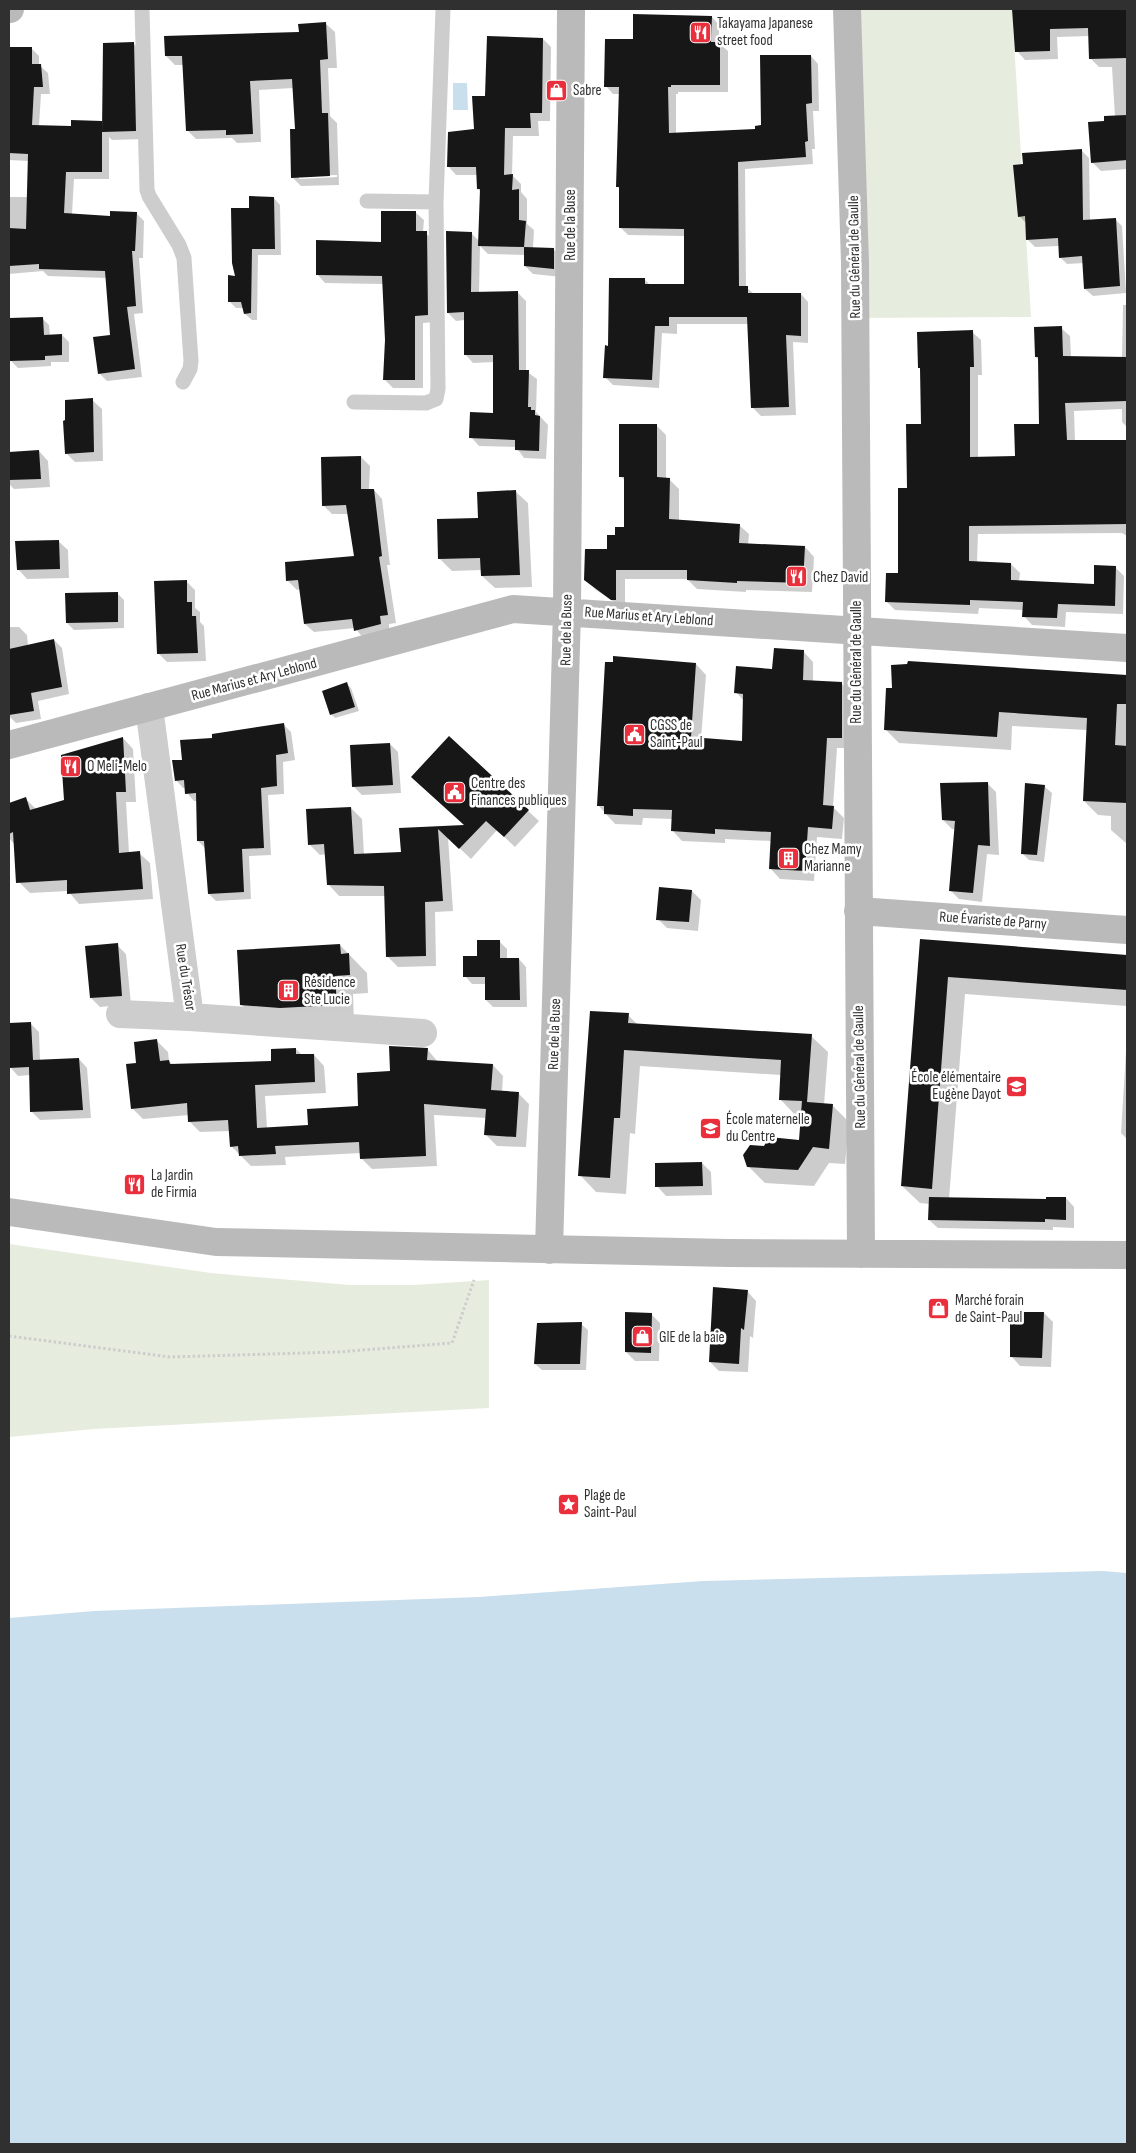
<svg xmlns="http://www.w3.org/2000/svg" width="1136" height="2153" font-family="'Sofia Sans Condensed',sans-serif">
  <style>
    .green { fill: #e6edde }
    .water { fill: #cadfed }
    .shadow { fill: #0003; fill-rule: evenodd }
    .building { fill: #171717 }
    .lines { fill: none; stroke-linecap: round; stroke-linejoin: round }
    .path { stroke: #cdcdcd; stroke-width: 3; stroke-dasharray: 2.5 2.5; stroke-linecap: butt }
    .lane { stroke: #cdcdcd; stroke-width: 15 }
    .street { stroke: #cdcdcd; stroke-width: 28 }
    .secondary { stroke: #bababa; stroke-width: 28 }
    .labels { text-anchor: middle; stroke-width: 5; stroke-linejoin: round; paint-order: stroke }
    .poi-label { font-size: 15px; fill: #303030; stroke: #fff; text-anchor: start }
    .street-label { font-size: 15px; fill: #303030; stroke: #fff }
  </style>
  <rect width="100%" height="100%" fill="#fff"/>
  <path class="green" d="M847,9H1012L1031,317L855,318Z
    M9,1244L211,1273L350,1285H414L489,1280V1408L94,1429L9,1437Z"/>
  <path class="water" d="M453,83H467L468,110H453Z
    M1103,1571L1127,1573V2144H9V1618L94,1611L479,1597L703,1581Z"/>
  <path class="shadow" d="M1014,9H1127V169L1101,171L1092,162L1105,122L1115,117L1112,67H1099L1091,59L1090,36L1057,37L1058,59L1025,60L1017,51Z
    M712,17L719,25V43L728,51V92H678V94H676V134L756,130L762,126L811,56L818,64L819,111H813L815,149H812L813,164L745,169L746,287L754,294H801L808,302V343L793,342L796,415L761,416L753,408L749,324H677V334L662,333L659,388L613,385L605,377L609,347L645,280L650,285H685V236L628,235L620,227V189L617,186L620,94H613L606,86L635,41Z
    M326,24L335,32L337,68H328L330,116L337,123L339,185L301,186L292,177L296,130L293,88L259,90L261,142L237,143L232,138L196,139L187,130L184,65H175L166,56L300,33ZM337,175V177L299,179V176Z
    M543,39L551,47L550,121H538L539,136H513L512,175L521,184V192L527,199V224L534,230L533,248L553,249L562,257V277L533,274L525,266V255L488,254L480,246L479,293H518L526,301V371L537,379L536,412L548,425L546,459L524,458L516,447L479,446L471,437L495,415L494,362L473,363L465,354V320L456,321L448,313L471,233L479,241L481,192L478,189V175H456L448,166L476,131L487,98Z
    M133,43L142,52L144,139L112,140L109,137V179H74L72,214L111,217L136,213L144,221L143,258H139L143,313L134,314L142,377L107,381L99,373L111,336L107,278L48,276L43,271L9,274V197H28L29,161L9,160V49L31,48L39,56V65L48,73L50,94H41L39,126L73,128L102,122L104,124Z
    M1081,150L1089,158L1090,221L1115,219L1122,226L1126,293L1093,296L1085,289L1084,263L1067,264L1060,257L1059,246L1035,247L1028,240L1027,224L1019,216L1024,165Z
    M274,198L280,205L281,255H258L257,320H252L245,314L244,308H236L229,301L250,210Z
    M415,212L424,220L423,232L435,240V322L423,323V388H393L385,380L386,340L383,284L325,283L317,274L382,243Z
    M1123,305H1127V427L1122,422V409L1074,411L1075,442L1127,441V536L1122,533L978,534L977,563L1011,564L1020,573L1019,581L1095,586L1115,567L1124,576L1123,614L1066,612L1065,627L1032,625L1024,616V610L979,608L978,614L895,610L886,601L899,574L908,490L922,425L972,332L981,340L982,375H978V458H1016L1040,425L1039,360L1036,357L1061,328L1070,336L1071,357L1122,358Z
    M42,318L49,325L50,336L62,335L69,342V362H51V366L18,368L11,361L9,319Z
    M92,400L102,409L103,461L75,462L66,453Z
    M657,426L666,435V479H669L679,489V520L739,525L749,534L748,545L805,547L814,557L812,592L746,590V592L697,589L687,579H625V609L596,590L586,580L616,537L625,528L626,481L620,476Z
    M39,451L48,461L50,487L14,489L9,484V453Z
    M361,457L370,466L369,490H374L382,499L390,565H387L396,623L389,624V632L364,639L355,628L314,632L305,624L301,589L297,590L288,581L355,557L348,514H332L323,505Z
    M515,491L528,503L532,587L495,588L482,576V570L452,571L439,558L480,520Z
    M58,541L68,550L69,578L27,579L18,569Z
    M186,581L195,590V608L200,612V622L204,626L206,661L167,662L159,654Z
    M117,593L124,600V628L74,630L67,623Z
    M9,627H19L27,635L28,646L54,640L62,648L69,694L38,701L41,719L16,723L9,716Z
    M803,651L813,662V682L841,683L852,694V748H837L833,807L844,818L842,839L817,837L814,881L780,879L770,868L772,841L725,839V843L682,841L672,830L673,819L643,818L642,825L615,824L598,805L696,664L706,675L701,739L743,742L744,701L736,692Z
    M909,662L1127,676V844L1111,830V816L1098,815L1084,801L1087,730L1012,726L1011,750L899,743L885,729L893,690Z
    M347,684L351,688L359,711L335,718L331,714Z
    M284,725L291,732L295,760L283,762L284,794L268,795L271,855L249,856L251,899L216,901L209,894L205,848L198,841L197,801H194L187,793L186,788H183L176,780L184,761L214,739Z
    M123,738L133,749L136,802H126L129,853H139L150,863L153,899L79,904L68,891L30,893L19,882L15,845L9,838V804L26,799L36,809L65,801Z
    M449,738L539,821L515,847L497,830L471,859L448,837L453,911L435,912L436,966L398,967L388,957L386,896H339L329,885L326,854L320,855L309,844L351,808L362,819L364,855L402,853L400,829L466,826Z
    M390,744L398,752L401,793L362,795L354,787Z
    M987,783L996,792L999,855L987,854L982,902L959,899L950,890L956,829H952L943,820Z
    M1044,786L1052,793L1044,862L1029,860L1022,853Z
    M692,891L701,900L698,931L667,928L658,919Z
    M922,940L1127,956V1006L965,994L949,1199L1047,1201L1066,1198L1074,1207V1228L1053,1227V1230L938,1228L929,1220L930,1204L920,1203L902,1186Z
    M500,942L507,949V959H519L526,967L527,1007H493L486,1000V984H472L465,976Z
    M117,945L126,954L131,1004L100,1007L91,998Z
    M340,945L367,973L368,993L353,994L354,1023H260L241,1004Z
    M628,1015L638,1025L811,1036L828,1052L824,1105H832L849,1122L845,1164L829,1163L814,1186L765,1183L749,1167L764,1147L800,1141L802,1116H796L780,1099L781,1075L640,1066L635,1134L630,1133L626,1194L596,1192L580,1175Z
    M30,1023L39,1032L40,1061L79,1059L87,1068L91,1118L40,1120L31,1111L30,1075L18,1076L10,1067L9,1048V1025Z
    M157,1041L168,1052L169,1061L173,1065L273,1062L296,1049L302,1055H314L324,1066L326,1093L265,1096L267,1128L309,1126L359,1108L391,1072L427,1049L438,1062L493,1065L503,1076L502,1092L518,1093L529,1104L526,1147L497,1146L486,1135L487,1118L434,1115L437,1166L372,1169L361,1158V1153L285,1157L286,1165L251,1166L231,1146L230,1131L200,1132L189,1121V1115L143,1119L132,1108L137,1064Z
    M1126,1052H1127V1139L1121,1133Z
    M702,1163L711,1172L712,1195L666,1196L657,1186Z
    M747,1291L756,1301L753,1338L750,1336L748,1372L719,1371L710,1362Z
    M1044,1313L1053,1322L1051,1367L1020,1366L1011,1356Z
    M651,1314L660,1323L659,1361H635L626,1352Z
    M581,1324L588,1330L586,1370H542L535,1364Z"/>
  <path class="building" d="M1012,9H1127V58L1089,59L1088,28L1050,29V51L1015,52Z
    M633,14L712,16L711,42H720V85H671V87H668L669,133L755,129V126L761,125L760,55H811L812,103L806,104L808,141L805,142L806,157L738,162L739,286H748V293H801V336L786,335L789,407L751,408L747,317H669V326H655L652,380L603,378L605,345L608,346L609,278H645V284H684V229L619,228V187H616L619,87H604L605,39H633Z
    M326,22L328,59L320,60L322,113H328L330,176L291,178L290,129H295L292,79L250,81L253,134L226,135V130L186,131L182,56H165L164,36L299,32L298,24Z
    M487,36L543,38L542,113H530L531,128H505L504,175L513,174L512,190L519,189V220L526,221L524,247L554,248V269L524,266V247L478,246L480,189H477L476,167H447L448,132L474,129L472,96H485Z
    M134,42L136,131L102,132L103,43Z
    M9,47H32V64H41L43,87H34L32,125L71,126V120L102,121V172H66L64,213L110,216V211L137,212L135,251H132L136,306L127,307L135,369L98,374L93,337L110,335L105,271L39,269V264L9,266V228L26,229L28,154L9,153Z
    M1127,115V160L1091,163L1088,122L1104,121V116Z
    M1082,149L1083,220L1116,218L1120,286L1084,289L1082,256L1059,258L1058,238L1026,240L1025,216L1018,217L1013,165L1023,164L1022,153Z
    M249,196L274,197L275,249H252L251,313L244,314L241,302H228V275L235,276L232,263L231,208H249Z
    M381,211H416V231H427L428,315L415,316V380H383L385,340L382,276L316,275V240L381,242Z
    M446,231L472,232L471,292L518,291L519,370H529L528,407H531V410H535V415L540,416L539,451L515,450V440L469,438L470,412L493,413V355H464V312L447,313Z
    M43,317L44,335L62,334V355L45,356V360L10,361L9,318Z
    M1062,326L1063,356L1127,357V401L1065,403L1067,440H1127V524L969,526V561L1011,563V580L1094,584V565L1116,566L1115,606L1058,604L1057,618L1022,617L1023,602L970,600V605L885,602L886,573H898V488H907L906,424H921L920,368H918L917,332L973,330L974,367H970V457L1015,456L1014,424H1039L1038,357H1035L1034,327Z
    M93,398L94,452L65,454L63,421L65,420V400Z
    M619,424H657V477L670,478L669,519L740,524L739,543L805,546L803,583L737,581V583L687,580V570H616V600H611L584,580L585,549H607V535H615V527H624V477H619Z
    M39,450L41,479L9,480V452Z
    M361,456V489H374L382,556L379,557L388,615L380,616L381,624L354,631L352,619L304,624L298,580L286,581L285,562L354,556L346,505L322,506L321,457Z
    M516,490L520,575L481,576L480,558L438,559L437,519L478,518L477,492Z
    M59,540L60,569L17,570L15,541Z
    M187,580V602H192V616H196L198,653L157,654L154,581Z
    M118,592V622L66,623L65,593Z
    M54,639L62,687L31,693L34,711L9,715V649Z
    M774,648L804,650L803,680L842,682V738H827L823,805L834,806L832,829L808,827L805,871L769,869L771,832L715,829V834L671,831L672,810L633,809V816L604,814V806H597L605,662H613V656L696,663L691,737L742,741L743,694L734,693L736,666L772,669Z
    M908,661L1127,675V704H1117L1115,745L1127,746V803L1083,801L1087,718L999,712L997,737L884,730L886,688H892L891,665L907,664Z
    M347,682L355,707L330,715L322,691Z
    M284,723L288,753L276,755L277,786L261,788L264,848L242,849L244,892L208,894L204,841H197L196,793L185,794L184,780L175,781L172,760H182L180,740L212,738V734Z
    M449,736L529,810L504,837L486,821L459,849L438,829L443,901L425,902L426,956L386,957L384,886L327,885L324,844L308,845L306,809L351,807L354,854L401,852L399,828L464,825L411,777Z
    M123,737L126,792H116L119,853L140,851L143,889L67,894V880L16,883L13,832L9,834V803L26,797L30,810L64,800L61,755Z
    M390,743L393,785L352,787L350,745Z
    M988,782L990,846L978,845L973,893L949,891L955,821L942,820L940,783Z
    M1025,783L1045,785L1037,855L1021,854Z
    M659,887L692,890L689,922L656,920Z
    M920,939L1127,955V990L948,977L932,1189L901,1186Z
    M477,940H500V958H519L520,1000H485V977H463V956H477Z
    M118,943L122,996L90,998L85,946Z
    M340,944L341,954L349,953L350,975L335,976L337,1005L280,1008L240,1005L237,950Z
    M590,1011L629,1013L628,1023L812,1034L807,1102L833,1104L829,1149L813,1147L798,1170L747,1167L743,1155L750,1145L764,1146L769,1137L799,1140L802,1101L779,1100L781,1060L624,1050L620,1118H614L610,1178L578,1176Z
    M31,1022L33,1060L79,1058L83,1110L30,1112L29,1067L9,1068V1023Z
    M157,1039L160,1061L169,1060L170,1064L271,1061V1049L296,1048V1054H314L315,1082L255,1085L257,1128L308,1125L307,1109L358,1106L357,1073L390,1071L389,1046L428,1048L427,1060L493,1064L491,1090L519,1092L516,1137L484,1135L486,1109L424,1104L426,1156L360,1159L359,1142L275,1146L276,1154L239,1156L238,1146L230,1147L228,1120L188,1122L187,1103L131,1109L126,1064L136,1063L134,1042Z
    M702,1162L703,1186L655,1187V1163Z
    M929,1197L1046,1199V1197H1066V1220L1045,1219V1222L928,1220Z
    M713,1287L748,1290L744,1330L741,1328L739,1364L709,1362Z
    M625,1312L652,1313L651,1353L625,1352Z
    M1010,1312H1044L1042,1358L1010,1357Z
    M582,1322L580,1364H534L537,1323Z"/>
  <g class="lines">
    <path class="path" d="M9,1336L170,1357L338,1352L452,1343L474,1280"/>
    <path class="lane" d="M142,9L147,190L149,196L179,245L184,258L191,361L190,369L183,382
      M367,201L436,202
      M354,402L426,403L436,399L438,389L436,202L443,9"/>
    <path class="street" d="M149,707L190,1017L423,1033
      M120,1014L190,1017"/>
    <path class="secondary" d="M9,9H10
      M847,9L855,263L861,1254
      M9,745L513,609L1127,648
      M858,911L1127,930
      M9,1212L216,1242L728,1253L1127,1255
      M549,1250L567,611L571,9"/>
  </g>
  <defs>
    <symbol id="restaurant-square" viewBox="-11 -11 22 22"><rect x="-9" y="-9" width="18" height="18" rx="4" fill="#ea2f3c" stroke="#fff"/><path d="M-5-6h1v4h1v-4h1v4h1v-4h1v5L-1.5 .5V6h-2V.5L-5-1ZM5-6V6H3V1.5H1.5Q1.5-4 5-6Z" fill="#fff"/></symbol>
    <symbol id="shop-square" viewBox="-11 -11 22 22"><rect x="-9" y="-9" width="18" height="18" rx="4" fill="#ea2f3c" stroke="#fff"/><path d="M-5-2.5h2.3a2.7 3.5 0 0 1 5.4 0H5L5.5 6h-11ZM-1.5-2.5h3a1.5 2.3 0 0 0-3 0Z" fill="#fff"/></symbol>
    <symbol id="civic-square" viewBox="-11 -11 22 22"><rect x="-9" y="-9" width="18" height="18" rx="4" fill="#ea2f3c" stroke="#fff"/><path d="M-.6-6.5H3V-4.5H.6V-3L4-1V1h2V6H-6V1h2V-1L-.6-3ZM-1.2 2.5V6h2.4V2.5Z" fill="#fff"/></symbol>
    <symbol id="building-square" viewBox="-11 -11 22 22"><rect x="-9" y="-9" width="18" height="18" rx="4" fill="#ea2f3c" stroke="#fff"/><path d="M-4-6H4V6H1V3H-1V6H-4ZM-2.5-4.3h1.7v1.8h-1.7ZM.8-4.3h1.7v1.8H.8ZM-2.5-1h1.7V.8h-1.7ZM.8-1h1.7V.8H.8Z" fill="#fff"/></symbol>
    <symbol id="school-square" viewBox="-11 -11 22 22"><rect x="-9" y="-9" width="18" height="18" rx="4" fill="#ea2f3c" stroke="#fff"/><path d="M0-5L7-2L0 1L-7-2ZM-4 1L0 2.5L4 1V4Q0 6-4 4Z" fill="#fff"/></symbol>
    <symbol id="sight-square" viewBox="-11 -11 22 22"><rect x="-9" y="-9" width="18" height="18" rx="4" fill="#ea2f3c" stroke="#fff"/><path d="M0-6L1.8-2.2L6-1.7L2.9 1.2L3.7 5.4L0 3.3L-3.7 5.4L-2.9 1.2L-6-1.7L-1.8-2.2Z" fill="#fff"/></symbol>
  </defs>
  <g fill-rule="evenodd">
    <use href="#restaurant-square" x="688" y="20" width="25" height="25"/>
    <use href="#shop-square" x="544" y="78" width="25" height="25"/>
    <use href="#restaurant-square" x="784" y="564" width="25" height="25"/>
    <use href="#civic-square" x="622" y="722" width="25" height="25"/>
    <use href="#restaurant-square" x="58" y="754" width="25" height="25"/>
    <use href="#civic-square" x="442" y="780" width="25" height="25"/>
    <use href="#building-square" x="776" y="846" width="25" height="25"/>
    <use href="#building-square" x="276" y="978" width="25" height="25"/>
    <use href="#school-square" x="1004" y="1074" width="25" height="25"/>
    <use href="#school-square" x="698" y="1116" width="25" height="25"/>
    <use href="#restaurant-square" x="122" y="1172" width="25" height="25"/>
    <use href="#shop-square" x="926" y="1296" width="25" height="25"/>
    <use href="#shop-square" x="630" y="1324" width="25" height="25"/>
    <use href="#sight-square" x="556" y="1492" width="25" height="25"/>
  </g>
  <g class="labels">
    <g class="poi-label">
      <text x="717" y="28">Takayama Japanese<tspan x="717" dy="17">street food</tspan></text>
      <text x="573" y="95">Sabre</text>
      <text x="813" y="582">Chez David</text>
      <text x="650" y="730">CGSS de<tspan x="650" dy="17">Saint-Paul</tspan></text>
      <text x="87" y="771">O Meli-Melo</text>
      <text x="471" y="788">Centre des<tspan x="471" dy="17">Finances publiques</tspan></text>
      <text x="804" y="854">Chez Mamy<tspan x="804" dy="17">Marianne</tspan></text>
      <text x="304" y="987">Résidence<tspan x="304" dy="17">Ste Lucie</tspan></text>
      <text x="1001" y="1082" text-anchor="end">École élémentaire<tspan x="1001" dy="17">Eugène Dayot</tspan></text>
      <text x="726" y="1124">École maternelle<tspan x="726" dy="17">du Centre</tspan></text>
      <text x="151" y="1180">La Jardin<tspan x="151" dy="17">de Firmia</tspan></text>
      <text x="955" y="1305">Marché forain<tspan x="955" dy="17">de Saint-Paul</tspan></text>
      <text x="659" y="1342">GIE de la baie</text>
      <text x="584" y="1500">Plage de<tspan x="584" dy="17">Saint-Paul</tspan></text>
    </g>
    <g class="street-label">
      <text transform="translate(570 225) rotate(-90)" y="5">Rue de la Buse</text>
      <text transform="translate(854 257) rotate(-91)" y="5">Rue du Général de Gaulle</text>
      <text transform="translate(649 616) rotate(4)" y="5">Rue Marius et Ary Leblond</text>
      <text transform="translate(566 630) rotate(-89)" y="5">Rue de la Buse</text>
      <text transform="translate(856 662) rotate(-90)" y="5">Rue du Général de Gaulle</text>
      <text transform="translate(254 679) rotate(-15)" y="5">Rue Marius et Ary Leblond</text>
      <text transform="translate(993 920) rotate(4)" y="5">Rue Évariste de Parny</text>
      <text transform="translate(186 977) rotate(81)" y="5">Rue du Trésor</text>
      <text transform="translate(554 1034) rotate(-88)" y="5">Rue de la Buse</text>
      <text transform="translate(859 1067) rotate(-91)" y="5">Rue du Général de Gaulle</text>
    </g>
  </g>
  <rect width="1136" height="2153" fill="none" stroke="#303030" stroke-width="20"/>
</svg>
